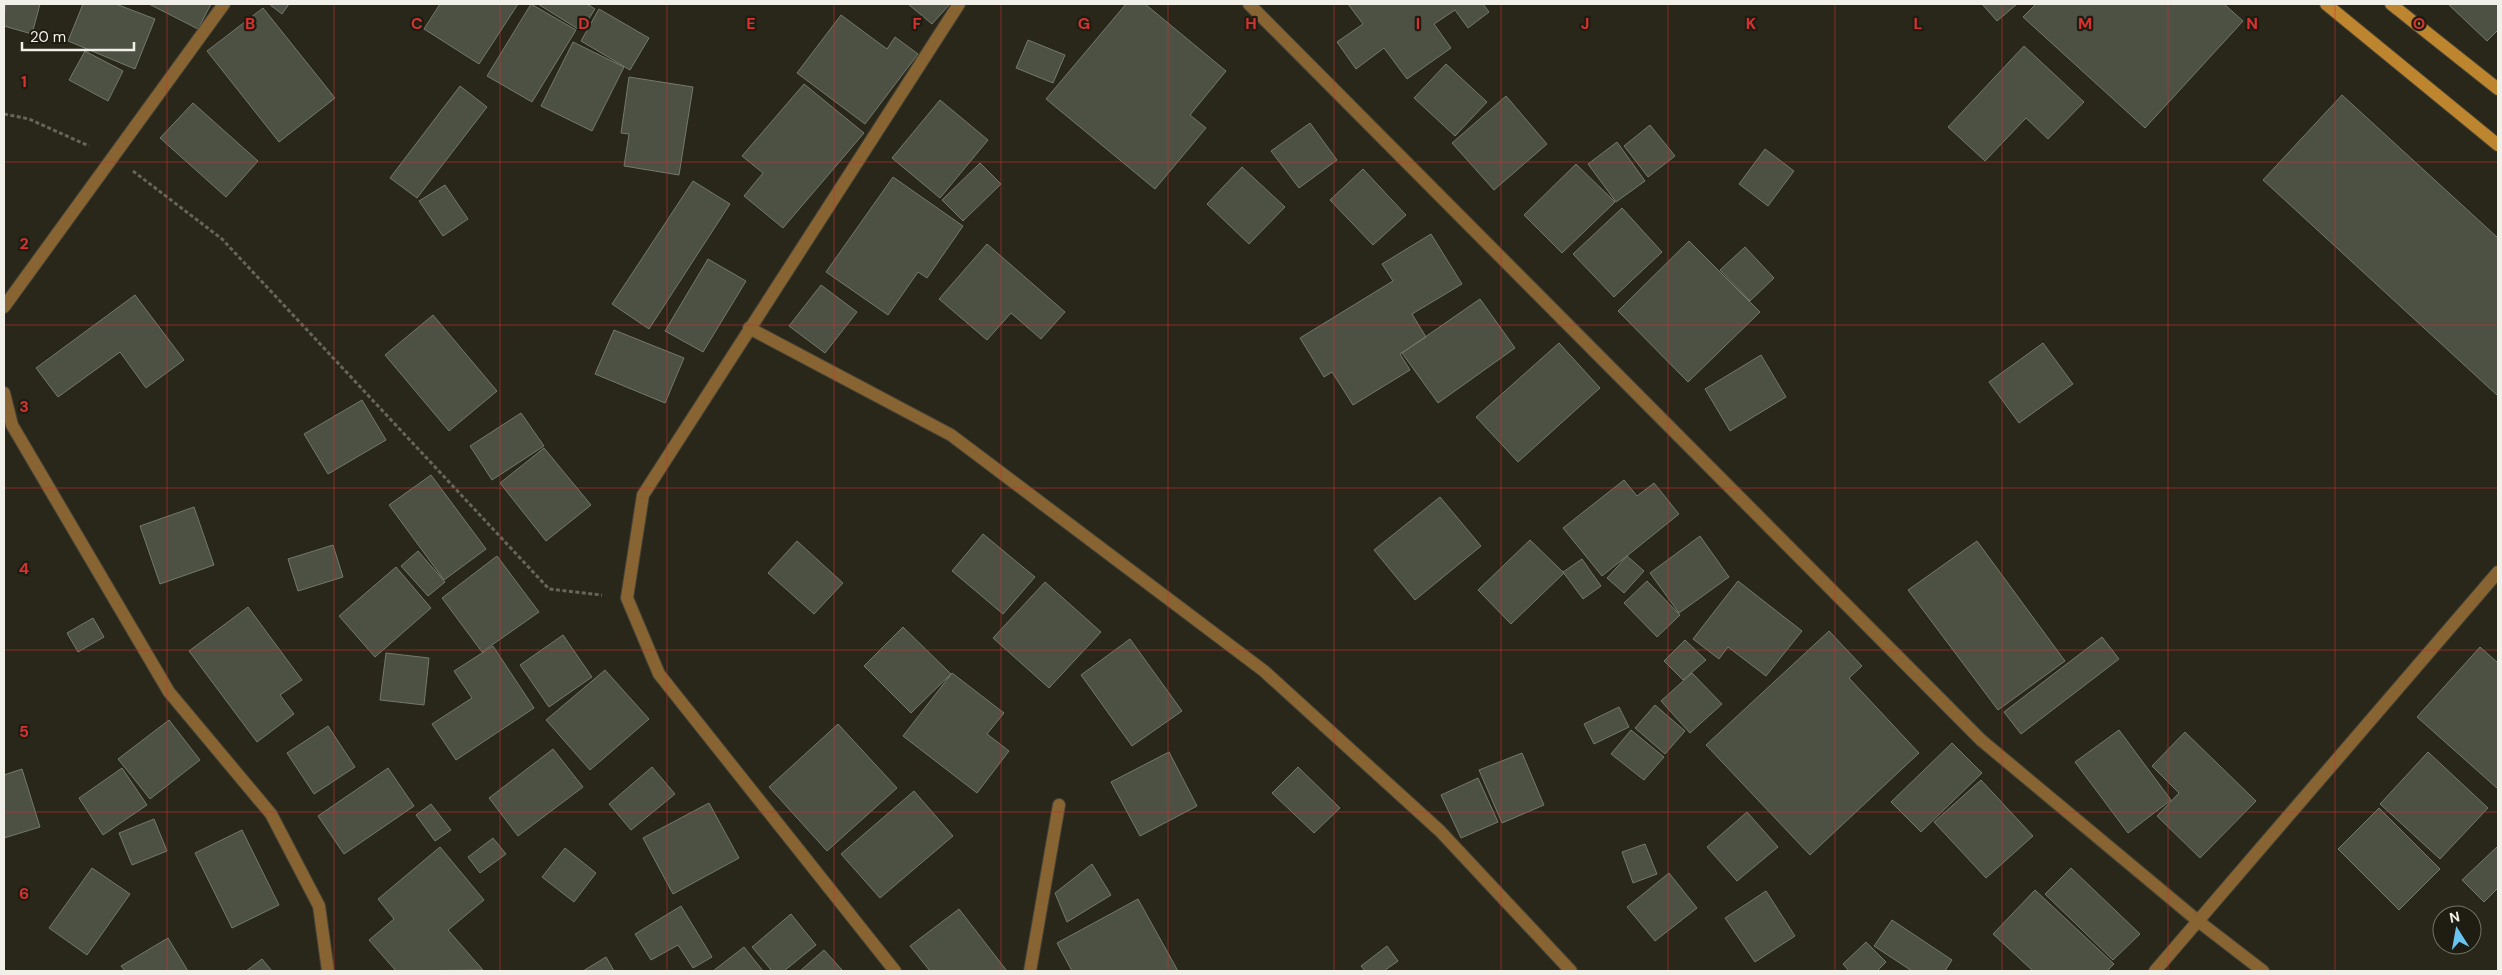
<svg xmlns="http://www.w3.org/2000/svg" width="2502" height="975" font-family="'DM Sans',sans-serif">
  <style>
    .building { fill: #4c5144; stroke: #73796b }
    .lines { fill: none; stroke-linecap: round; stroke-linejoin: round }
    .lane-casing { stroke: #454337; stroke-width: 14 }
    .street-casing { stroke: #454337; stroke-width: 14 }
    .secondary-casing { stroke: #454337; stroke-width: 14 }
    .path { stroke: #666559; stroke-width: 3; stroke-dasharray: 4 2.5; stroke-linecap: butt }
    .lane { stroke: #876432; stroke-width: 12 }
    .street { stroke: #876432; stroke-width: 12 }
    .secondary { stroke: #be852f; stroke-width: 12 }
    .grid { fill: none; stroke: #d73232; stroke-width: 1; stroke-opacity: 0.55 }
    .grid-label { font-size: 16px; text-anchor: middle; font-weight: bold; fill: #d73232; stroke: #1f1d11; stroke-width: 4.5; stroke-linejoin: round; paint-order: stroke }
  </style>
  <rect width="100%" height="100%" fill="#29271a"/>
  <path class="building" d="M5,4H40L32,34L4,26Z
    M83,4H116L155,19L135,69L68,41Z
    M149,4H211L198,29Z
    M269,4H289L282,14Z
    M440,4H518L479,64L424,29Z
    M531,4L576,30L532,102L487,76Z
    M538,4H587L595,9L581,31Z
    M908,4H950L932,24Z
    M1126,4H1145L1226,71L1190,115L1206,128L1155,189L1046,99Z
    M1348,4H1483L1489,12L1468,28L1455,10L1434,24L1451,48L1407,79L1384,48L1356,69L1337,42L1363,24Z
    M1982,4H2017L1997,21Z
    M2036,4H2224L2243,21L2145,128L2023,17Z
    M2448,4H2498V30L2487,41Z
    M263,8L335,98L279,142L207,51Z
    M599,9L649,38L630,70L581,41Z
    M841,15L887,49L895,37L918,54L865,124L797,73Z
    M1028,40L1065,55L1053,83L1016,68Z
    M573,42L624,67L592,131L541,106Z
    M2024,46L2084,102L2048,139L2026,118L1985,161L1948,127Z
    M85,51L123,71L108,101L69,80Z
    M1446,64L1487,102L1455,136L1414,98Z
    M629,77L693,87L679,175L624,166L629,134L621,133Z
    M804,84L864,133L783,228L744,196L763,173L742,156Z
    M460,86L487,107L417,198L390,178Z
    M2342,95L2498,238V396L2263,180Z
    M1506,96L1547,144L1494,190L1452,143Z
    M940,100L988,140L940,198L892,158Z
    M193,103L258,161L226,197L160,138Z
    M1310,123L1337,160L1299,188L1271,151Z
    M1650,125L1675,156L1648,177L1624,146Z
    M1617,142L1645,181L1616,202L1588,164Z
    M1765,149L1794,171L1768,206L1739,184Z
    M980,163L1001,184L963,221L942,200Z
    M1576,164L1615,202L1562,253L1524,215Z
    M1242,167L1285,207L1249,244L1207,204Z
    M1363,169L1406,215L1373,245L1330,200Z
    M893,177L963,226L927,278L918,272L888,315L826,272Z
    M693,181L730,204L649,329L612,304Z
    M445,185L468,219L443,236L419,201Z
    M1622,208L1662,252L1614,297L1573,254Z
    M1431,234L1462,284L1412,314L1426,337L1400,354L1410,370L1353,405L1332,372L1324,377L1300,338L1393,281L1382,264Z
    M1689,241L1760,312L1688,382L1618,311Z
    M987,244L1065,312L1041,339L1011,313L987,340L939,299Z
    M1745,247L1774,278L1750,301L1720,270Z
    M708,259L746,281L703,352L665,331Z
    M821,285L857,312L825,353L789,326Z
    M135,295L184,360L146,388L120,352L58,397L36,368Z
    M1480,299L1515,348L1438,403L1402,353Z
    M433,315L497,391L449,431L385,355Z
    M614,330L684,358L665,403L595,374Z
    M1559,343L1600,388L1518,462L1476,417Z
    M2043,343L2073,384L2019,423L1989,382Z
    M1761,355L1786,397L1730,431L1705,389Z
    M362,400L386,440L328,474L304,434Z
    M521,413L544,446L492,480L470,446Z
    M544,448L591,505L546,541L500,483Z
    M431,475L486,549L444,580L389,505Z
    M1624,480L1637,496L1654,483L1679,514L1602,576L1563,528Z
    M1440,497L1481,546L1415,600L1374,550Z
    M194,507L214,565L160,584L140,526Z
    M983,534L1035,577L1003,614L952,571Z
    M1700,536L1729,577L1679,613L1650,573Z
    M1530,540L1564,573L1511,624L1478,590Z
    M797,541L843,583L814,614L768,573Z
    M1977,541L2065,661L1998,710L1908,590Z
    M333,545L343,577L298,591L288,559Z
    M418,551L445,582L428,596L401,566Z
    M497,556L539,612L482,652L442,598Z
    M1627,556L1644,571L1624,593L1607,578Z
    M1582,559L1601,586L1583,599L1563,572Z
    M396,567L431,608L375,657L339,616Z
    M1647,581L1680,615L1657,637L1624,603Z
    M1738,581L1802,631L1766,676L1728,647L1719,659L1693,639Z
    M1045,582L1101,632L1049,688L993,638Z
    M248,607L302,680L280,695L294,714L257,742L189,651Z
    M93,618L104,637L78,652L67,633Z
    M903,627L951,674L911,713L864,666Z
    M1829,631L1862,666L1849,678L1919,753L1810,855L1706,745Z
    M563,635L592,677L549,707L520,665Z
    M2102,637L2119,659L2021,734L2004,712Z
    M1130,639L1182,711L1132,746L1081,675Z
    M1685,640L1706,660L1683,680L1664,661Z
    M493,646L534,708L456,760L432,724L472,698L454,671Z
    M2480,647L2498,663V789L2417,717Z
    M386,653L429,658L424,705L380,700Z
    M605,670L649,719L590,770L546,720Z
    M952,673L1004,713L987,734L1009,751L977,793L903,736Z
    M1692,673L1722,704L1690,733L1661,701Z
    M1655,705L1685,731L1665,754L1635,728Z
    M1619,707L1629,727L1594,744L1584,724Z
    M169,720L200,760L150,799L118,759Z
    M838,724L897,788L827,851L769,787Z
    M328,726L355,767L314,794L287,753Z
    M1631,730L1664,757L1644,780L1611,754Z
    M2119,730L2171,800L2128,833L2075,762Z
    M2185,732L2256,801L2200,858L2157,816L2179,793L2152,766Z
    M1952,743L1982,773L1921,832L1891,802Z
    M553,749L583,787L518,836L489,798Z
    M1169,752L1197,806L1140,836L1111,782Z
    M2428,752L2488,808L2440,859L2380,804Z
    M1522,753L1544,805L1502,823L1479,770Z
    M652,767L675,794L631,830L609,804Z
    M1298,767L1340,808L1314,833L1272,793Z
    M122,768L147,805L103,835L79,798Z
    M388,768L414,806L344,854L318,816Z
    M22,769L40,827L4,838V775Z
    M1478,778L1498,822L1461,838L1441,795Z
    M1981,780L2033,836L1986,878L1934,822Z
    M914,791L953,836L880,898L841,854Z
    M709,803L739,858L673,894L643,838Z
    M431,804L451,830L435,841L416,815Z
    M2379,808L2440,869L2399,910L2338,849Z
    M1747,812L1778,847L1737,881L1707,847Z
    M154,819L167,851L132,865L119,833Z
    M242,830L279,905L232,928L195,853Z
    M493,838L506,854L480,873L468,857Z
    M1645,844L1657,874L1633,883L1622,852Z
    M2498,846V888L2484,902L2462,880Z
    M440,847L484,900L448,930L483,970L396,971L369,940L394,919L378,899Z
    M565,848L596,873L574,902L542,877Z
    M1092,864L1111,895L1067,922L1055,893Z
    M92,868L130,894L87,955L49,928Z
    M2071,868L2140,934L2113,960L2045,894Z
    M1669,873L1697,908L1655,941L1627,907Z
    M2035,890L2114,964L2107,971H2033L1993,934Z
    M1766,891L1795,936L1755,962L1725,918Z
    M1138,899L1178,971H1072L1057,943Z
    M681,906L712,957L693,968L678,945L651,960L635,934Z
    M959,909L1007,971H930L910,946Z
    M791,914L816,945L784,971H772L752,947Z
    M1892,920L1952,960L1945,971H1912L1874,946Z
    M168,938L188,971H125L121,966Z
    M1866,942L1886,962L1877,971H1849L1843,964Z
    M1387,946L1398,961L1384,971H1365L1361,966Z
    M744,947L763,971H713Z
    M824,950L843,971H800Z
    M606,957L614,971H583Z
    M262,959L272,971H246Z"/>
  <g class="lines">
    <defs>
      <path id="lane" d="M749,328L951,435L1264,671L1440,831L1571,971"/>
      <path id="street" d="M1249,4L1981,740L2198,921L2263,971
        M4,307L224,4
        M4,393L12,425L169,692L271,814L319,906L328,971
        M895,971L659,674L627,598L643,495L959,4
        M1030,971L1059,805
        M2155,971L2498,572"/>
      <path id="secondary" d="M2326,4L2498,145
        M2391,4L2498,89"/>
    </defs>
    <use href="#lane" class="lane-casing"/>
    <use href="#street" class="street-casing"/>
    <use href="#secondary" class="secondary-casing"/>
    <path class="path" d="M4,114L29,119L89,146
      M133,171L222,239L549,589L602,595"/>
    <use href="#lane" class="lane"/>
    <use href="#street" class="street"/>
    <use href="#secondary" class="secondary"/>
  </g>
  <path class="grid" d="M167,4V971M334,4V971M500,4V971M667,4V971M834,4V971M1001,4V971M1168,4V971M1334,4V971M1501,4V971M1668,4V971M1835,4V971M2002,4V971M2168,4V971M2335,4V971M4,162H2498M4,325H2498M4,488H2498M4,650H2498M4,812H2498"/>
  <g class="grid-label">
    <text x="250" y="29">B</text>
    <text x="417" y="29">C</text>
    <text x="584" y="29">D</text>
    <text x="751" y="29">E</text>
    <text x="917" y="29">F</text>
    <text x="1084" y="29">G</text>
    <text x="1251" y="29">H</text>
    <text x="1418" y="29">I</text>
    <text x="1585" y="29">J</text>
    <text x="1751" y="29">K</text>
    <text x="1918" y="29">L</text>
    <text x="2085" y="29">M</text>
    <text x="2252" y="29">N</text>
    <text x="2419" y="29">O</text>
    <text x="24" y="87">1</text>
    <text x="24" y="249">2</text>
    <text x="24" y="412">3</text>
    <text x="24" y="574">4</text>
    <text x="24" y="737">5</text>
    <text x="24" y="899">6</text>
  </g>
  <rect width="2502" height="975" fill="none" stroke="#f1f0e8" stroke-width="10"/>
  <g transform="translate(2457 930) rotate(349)"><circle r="24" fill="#1f1d11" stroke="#737167"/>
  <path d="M0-4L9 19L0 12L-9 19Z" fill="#69c4f1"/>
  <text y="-8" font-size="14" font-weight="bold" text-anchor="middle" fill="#f1f0e8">N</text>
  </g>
  <path d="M22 42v8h112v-8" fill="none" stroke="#f1f0e8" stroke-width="2.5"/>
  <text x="30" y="42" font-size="15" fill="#f1f0e8" stroke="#1f1d11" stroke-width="4" paint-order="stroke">20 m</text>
</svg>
